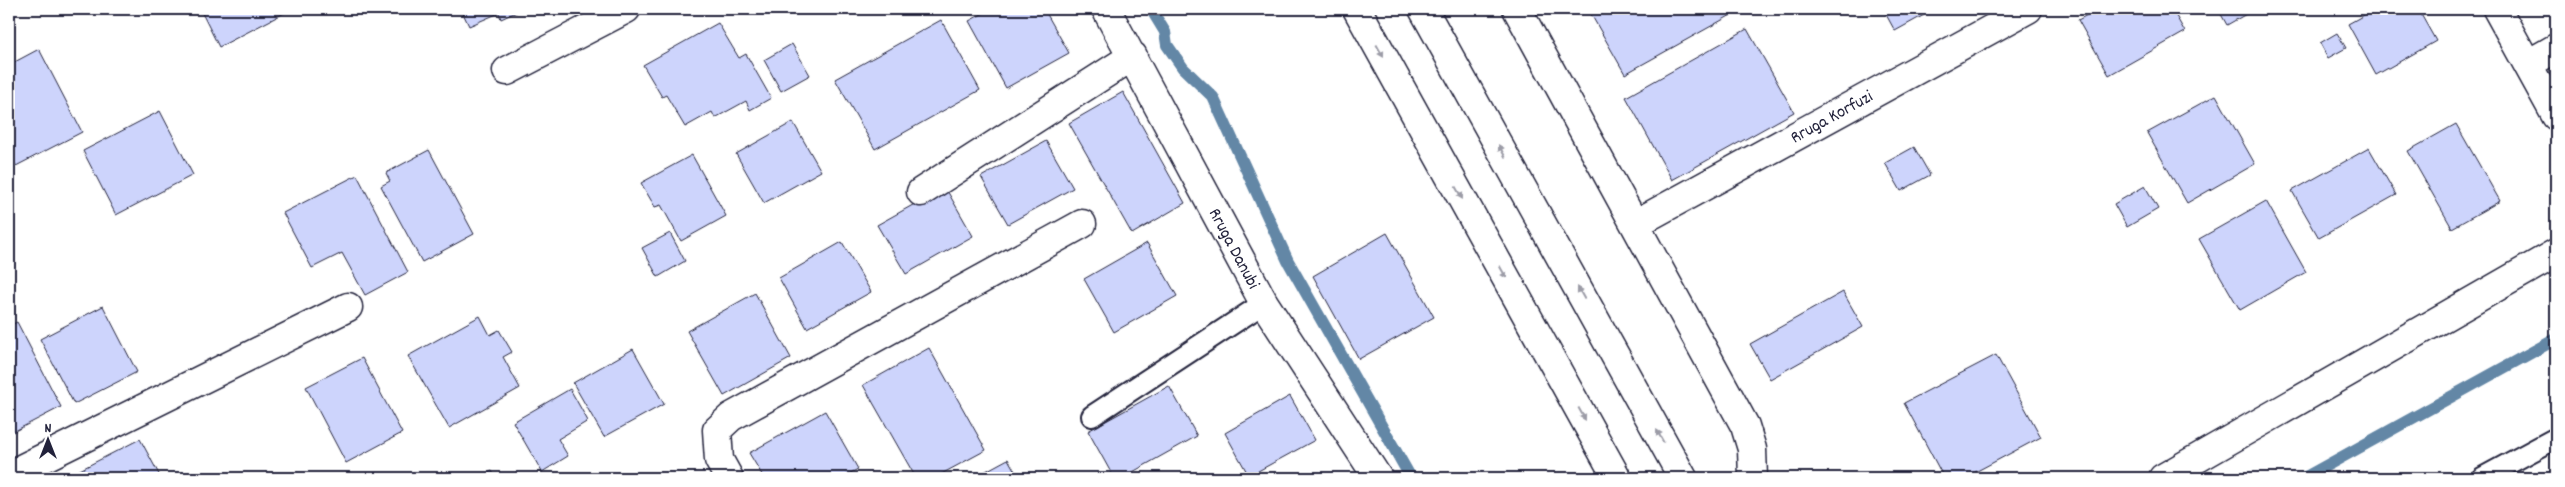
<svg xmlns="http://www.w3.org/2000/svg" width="2565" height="487" font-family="Dekko,sans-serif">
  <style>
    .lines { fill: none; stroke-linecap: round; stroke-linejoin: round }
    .stream { stroke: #6387a6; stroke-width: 12 }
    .building { fill: #cdd4fc; stroke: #22223b }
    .lane-casing { stroke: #22223b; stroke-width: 24 }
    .street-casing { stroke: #22223b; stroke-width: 31 }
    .primary-casing { stroke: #22223b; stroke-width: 31 }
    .lane { stroke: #fff; stroke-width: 20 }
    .street { stroke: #fff; stroke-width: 28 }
    .primary { stroke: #fff; stroke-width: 28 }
    .oneway { fill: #9c9ca7 }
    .labels { text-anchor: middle; stroke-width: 4; stroke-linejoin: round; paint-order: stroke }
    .street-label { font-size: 18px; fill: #22223b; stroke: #fff }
  </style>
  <rect width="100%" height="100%" fill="#fff"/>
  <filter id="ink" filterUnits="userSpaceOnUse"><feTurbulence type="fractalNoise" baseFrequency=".02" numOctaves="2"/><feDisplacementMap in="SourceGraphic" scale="10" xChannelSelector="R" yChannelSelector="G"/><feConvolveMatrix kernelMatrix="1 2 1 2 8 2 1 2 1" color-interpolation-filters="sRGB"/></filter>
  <g filter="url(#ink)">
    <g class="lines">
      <path class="stream" d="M1151,9L1165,32L1167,45L1183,68L1213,97L1288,261L1411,478
        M2304,478L2556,339"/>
    </g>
    <path class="building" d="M200,9H292L219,47Z
      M461,9H523L501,19L499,13L469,26Z
      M991,9H1044L1069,53L1006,88L969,21Z
      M1588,9H1742L1625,74Z
      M1883,9H1935L1895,31Z
      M2098,9H2172L2185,32L2109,75L2078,20Z
      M2218,9H2255L2227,25Z
      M2375,9H2418L2436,41L2376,75L2348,24Z
      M941,20L980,90L875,149L835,79Z
      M718,23L739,58L746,54L771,98L750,110L746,101L715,118L712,112L685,127L666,95L662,97L643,65Z
      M1747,29L1794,112L1672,180L1626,97Z
      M2337,33L2346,48L2328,58L2320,43Z
      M792,44L810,75L781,91L764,60Z
      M39,49L82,132L16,166L9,152V65Z
      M1123,92L1185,203L1132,234L1069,123Z
      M2216,95L2255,164L2187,203L2147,133Z
      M160,111L193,175L116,215L83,151Z
      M793,122L821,171L764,203L736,154Z
      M2456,124L2500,201L2452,228L2408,151Z
      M1046,141L1073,188L1008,224L981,177Z
      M1914,147L1930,175L1901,191L1885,163Z
      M2369,148L2396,195L2319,238L2292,191Z
      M429,150L474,234L422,262L381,186L390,181L386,173Z
      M692,155L726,216L681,241L661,205L655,207L641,183Z
      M357,175L408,272L365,295L342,253L312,268L283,213Z
      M2145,186L2158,209L2127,227L2114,204Z
      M945,187L973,236L906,274L877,225Z
      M2266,201L2306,272L2240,310L2199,239Z
      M670,233L685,261L658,277L642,248Z
      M1387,233L1434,317L1359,359L1313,276Z
      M842,242L871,292L807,328L779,278Z
      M1147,243L1177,296L1114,332L1084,279Z
      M1843,292L1863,327L1770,379L1750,344Z
      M755,293L791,358L724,396L687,331Z
      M103,306L137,372L74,404L40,339Z
      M480,316L490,335L499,330L512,352L503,357L520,388L449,428L408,356Z
      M17,322L61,407L9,434V326Z
      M929,348L986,450L934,478H916L863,385Z
      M633,349L664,404L604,437L573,383Z
      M1996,355L2041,437L1964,478H1944L1904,403Z
      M362,358L402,433L346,463L306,387Z
      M1169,386L1197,436L1122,478H1114L1088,431Z
      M570,389L588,421L558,439L568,456L542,472L513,422Z
      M1290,396L1315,440L1249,476L1225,433Z
      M825,411L858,469L841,478H764L749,453Z
      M140,439L161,478H74L72,474Z
      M1008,459L1019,478H973Z
      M492,471L496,478H479Z"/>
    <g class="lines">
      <defs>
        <path id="lane" d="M1092,416L1264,303
          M2482,478L2556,438"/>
        <path id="street" d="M1106,9L1264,303L1378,478
          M1517,9L1745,426L1752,449L1753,478
          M2497,9L2556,116
          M2528,64L2556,48
          M507,71L626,9
          M921,192L1133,56
          M1635,224L2028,9
          M9,475L348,307
          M729,478L719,460L717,430L731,417L1082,224
          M2163,478L2556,253"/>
        <path id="primary" d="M1357,9L1617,478
          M1423,9L1683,478"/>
      </defs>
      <use href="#lane" class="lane-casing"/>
      <use href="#street" class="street-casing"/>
      <use href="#primary" class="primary-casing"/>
      <use href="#lane" class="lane"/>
      <use href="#street" class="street"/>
      <use href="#primary" class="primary"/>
    </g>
    <defs><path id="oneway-solid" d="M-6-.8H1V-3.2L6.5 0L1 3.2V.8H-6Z" transform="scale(1.25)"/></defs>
    <g class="oneway">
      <use href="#oneway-solid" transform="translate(1380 51) rotate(61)"/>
      <use href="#oneway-solid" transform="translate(1502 151) rotate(-119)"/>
      <use href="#oneway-solid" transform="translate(1459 193) rotate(61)"/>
      <use href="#oneway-solid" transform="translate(1503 272) rotate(61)"/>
      <use href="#oneway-solid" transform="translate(1581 293) rotate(-119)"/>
      <use href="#oneway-solid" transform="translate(1582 414) rotate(61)"/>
      <use href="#oneway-solid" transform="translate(1660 436) rotate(-119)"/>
    </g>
  </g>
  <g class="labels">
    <g class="street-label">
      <text transform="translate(1831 116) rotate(-29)" y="6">Rruga Korfuzi</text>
      <text transform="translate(1235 248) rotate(62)" y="6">Rruga Danubi</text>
    </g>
  </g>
  <rect width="2565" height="487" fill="none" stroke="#fff" stroke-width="30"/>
  <rect x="15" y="15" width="2535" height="457" fill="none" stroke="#22223b" stroke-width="2" filter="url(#ink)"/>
  <g transform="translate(48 440)" stroke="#ffffff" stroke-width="4" paint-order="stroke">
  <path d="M0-4L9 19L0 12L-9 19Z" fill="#22223b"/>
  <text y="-8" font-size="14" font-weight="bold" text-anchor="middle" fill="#22223b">N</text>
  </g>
</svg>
